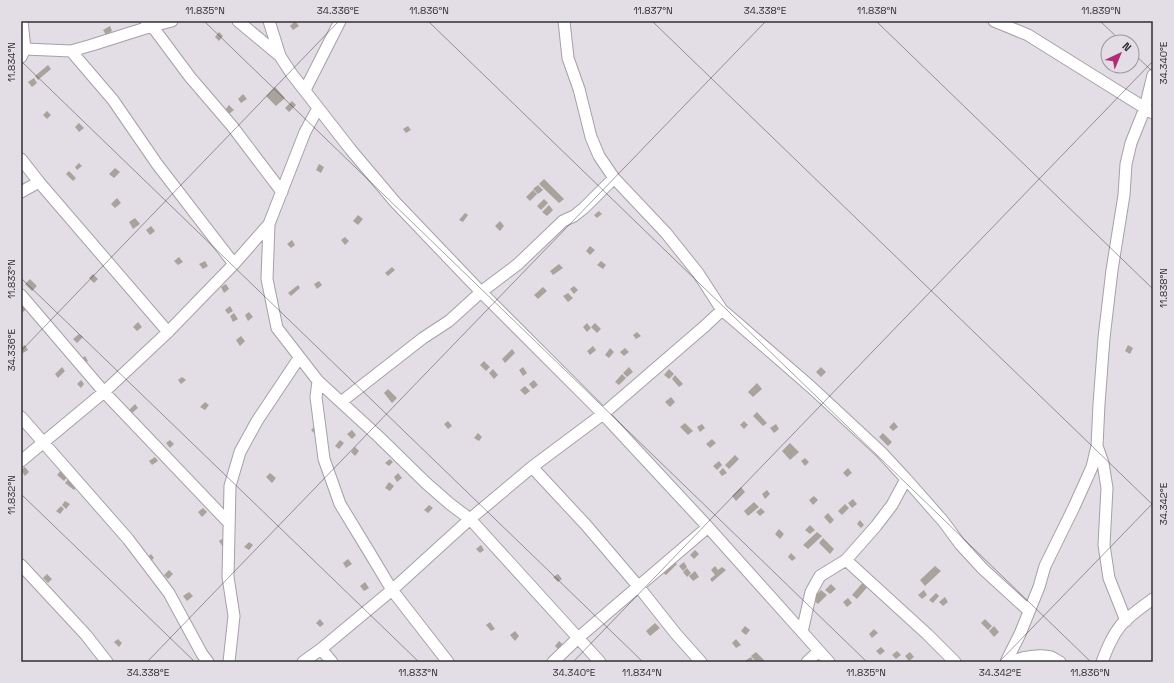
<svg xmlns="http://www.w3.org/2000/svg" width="1174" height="683" font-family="'Space Grotesk',sans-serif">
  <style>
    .building { fill: #aaa39c }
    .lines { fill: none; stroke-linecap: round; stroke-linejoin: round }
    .minor-casing { stroke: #a6a0a8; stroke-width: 13 }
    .minor { stroke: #fff; stroke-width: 11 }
    .ticks { fill: none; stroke: #312f32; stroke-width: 1; stroke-opacity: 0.45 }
    .neatline { fill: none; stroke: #312f32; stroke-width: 1.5 }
    .ticks-label { font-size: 10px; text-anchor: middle; fill: #312f32 }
  </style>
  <rect width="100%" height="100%" fill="#e3dde5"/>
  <path class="building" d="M295,21L299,26L293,30L290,26Z
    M110,26L112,31L106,35L103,30Z
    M219,32L223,36L219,41L215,37Z
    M48,65L51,69L38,80L35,76Z
    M34,78L37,83L32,87L28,82Z
    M275,87L285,98L276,106L266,96Z
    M243,94L247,99L241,103L238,99Z
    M292,101L296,105L289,112L285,108Z
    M229,105L234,110L229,114L225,110Z
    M47,111L51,115L47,119L43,115Z
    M79,123L84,128L79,132L75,127Z
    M408,126L411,130L406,133L403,129Z
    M79,163L82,166L77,170L75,167Z
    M319,164L324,167L321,173L316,170Z
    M115,168L120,172L114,178L109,174Z
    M69,171L76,178L73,181L66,174Z
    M544,179L564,199L559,203L539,184Z
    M538,185L543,190L538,194L533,189Z
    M533,190L537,194L530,201L526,197Z
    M117,198L121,203L115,208L111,204Z
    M544,199L548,203L541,210L537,206Z
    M549,205L553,210L547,216L542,212Z
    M599,211L602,214L597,218L594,215Z
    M465,213L468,215L463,222L459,220Z
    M358,215L363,219L358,225L353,221Z
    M135,218L140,224L133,229L129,222Z
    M500,221L504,226L500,231L495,226Z
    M151,226L155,231L150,235L146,230Z
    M345,237L349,241L345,245L341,240Z
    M292,240L295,245L291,248L287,244Z
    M590,246L595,250L590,255L586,251Z
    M179,257L183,262L178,265L174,261Z
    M205,261L208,266L203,269L199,264Z
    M601,261L606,265L603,269L597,265Z
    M559,264L563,268L553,275L550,271Z
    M392,267L395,270L388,276L385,273Z
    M93,274L98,279L94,283L89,278Z
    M30,279L37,286L32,291L25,284Z
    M319,281L322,285L317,289L314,284Z
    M226,284L229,289L224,293L221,287Z
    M298,285L300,288L291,296L288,293Z
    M574,286L578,290L574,294L570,289Z
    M543,287L547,291L538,299L534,295Z
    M568,293L573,298L568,302L563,296Z
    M25,303L29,307L23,312L21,310V307Z
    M230,306L233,311L228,314L225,310Z
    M249,312L253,317L248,321L245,315Z
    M234,313L238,319L233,322L230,316Z
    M138,322L142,327L137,331L133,327Z
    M587,323L591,328L587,332L583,327Z
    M595,323L601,329L597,333L591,327Z
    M637,332L641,336L636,339L633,335Z
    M79,334L83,337L77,343L73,339Z
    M241,336L245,341L240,346L236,340Z
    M25,345L28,350L23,353L21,350V347Z
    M1128,345L1133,348L1130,354L1125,351Z
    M593,346L596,350L590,355L587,351Z
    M610,348L614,352L609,358L605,355Z
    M625,348L629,352L624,356L620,352Z
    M512,349L515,353L505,363L502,359Z
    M85,356L88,361L83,365L80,360Z
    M484,361L490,367L486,371L480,365Z
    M62,367L65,371L58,378L55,374Z
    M523,367L527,373L523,376L519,370Z
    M629,367L633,372L627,377L623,373Z
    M821,367L826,372L821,377L816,372Z
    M493,369L498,375L494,379L489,373Z
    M669,369L674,374L669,379L664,375Z
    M622,374L626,378L619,385L615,382Z
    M675,375L683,384L679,387L672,379Z
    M182,377L186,380L181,384L178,380Z
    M81,380L84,384L81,388L77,384Z
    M534,380L538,385L533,389L529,384Z
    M757,383L762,389L753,397L748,392Z
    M525,386L530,391L525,395L520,390Z
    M388,389L397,398L392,403L384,393Z
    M671,397L675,402L670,407L665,402Z
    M205,402L209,405L205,410L200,407Z
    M135,404L138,408L132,413L129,410Z
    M757,412L767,423L763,426L753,416Z
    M448,421L452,426L448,429L444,424Z
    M744,421L748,425L744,429L740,425Z
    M894,422L898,427L893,431L889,427Z
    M685,423L693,431L688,435L680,427Z
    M702,424L705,428L700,432L697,427Z
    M776,424L779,429L774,433L770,428Z
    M316,425V435L311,430Z
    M352,430L356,435L352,439L347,434Z
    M478,433L482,437L479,441L474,438Z
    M883,433L892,442L888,446L879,437Z
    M712,439L716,443L710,448L706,444Z
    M170,440L174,444L170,448L166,443Z
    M340,440L344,443L339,449L335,446Z
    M790,443L799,452L790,460L782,451Z
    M355,447L359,451L355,456L351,452Z
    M735,455L739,459L729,469L725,465Z
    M155,457L158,461L152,465L149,461Z
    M805,458L809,462L805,466L801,461Z
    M390,459L393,462L389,466L385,463Z
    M719,461L722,465L717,470L713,466Z
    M25,467L29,472L25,476L21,470Z
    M723,468L727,473L722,476L719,472Z
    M848,468L852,473L847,477L843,473Z
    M62,469L69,475L64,481L57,475Z
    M270,473L276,478L272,483L266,477Z
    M398,473L402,478L397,482L394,477Z
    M70,477L78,485L74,490L65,483Z
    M389,482L394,486L390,491L385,488Z
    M741,487L745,492L736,501L732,496Z
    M767,490L770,494L765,499L762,494Z
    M814,496L818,500L813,505L809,500Z
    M853,499L857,504L852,508L848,503Z
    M65,501L70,504L66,509L62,505Z
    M754,502L759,507L748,516L744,511Z
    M845,504L849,508L842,515L838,511Z
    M429,505L433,508L428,513L424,510Z
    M61,506L64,509L60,514L56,511Z
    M203,508L207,512L202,517L198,512Z
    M761,508L765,512L760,516L756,512Z
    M828,513L834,520L830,524L824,517Z
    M860,520L864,525L861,528L857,524Z
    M810,525L815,530L810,534L805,530Z
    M779,529L784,534L780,539L775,534Z
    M817,532L822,536L808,549L803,545Z
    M225,537L229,542L223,547L219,541Z
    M823,538L834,549L830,554L819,543Z
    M249,542L253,545L249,550L244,547Z
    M481,545L484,550L480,553L476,549Z
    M695,550L699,554L694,559L690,555Z
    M791,553L796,558L792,561L788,557Z
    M151,554L154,558L150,562L146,559Z
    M348,559L352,564L346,568L343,563Z
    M673,560L677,564L666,575L662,572Z
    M684,562L687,567L683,571L679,566Z
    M715,566L718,570L722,567L726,570L712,582L710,579L715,575L711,570Z
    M935,566L941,571L925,586L920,580Z
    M687,568L691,573L687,577L683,572Z
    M169,570L173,574L168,579L164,575Z
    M695,571L699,577L693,581L689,576Z
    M47,574L52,579L48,583L43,578Z
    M558,574L562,579L558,582L553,577Z
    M865,580L870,584L857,599L852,595Z
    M365,582L369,588L364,591L360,586Z
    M831,584L836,589L830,594L825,590Z
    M821,590L827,595L818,604L812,599Z
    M924,590L927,595L922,599L918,595Z
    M189,592L193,596L187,601L183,596Z
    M936,593L939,596L933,603L929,600Z
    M945,597L948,602L943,606L939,602Z
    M848,598L852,603L847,607L843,602Z
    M320,619L324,624L320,627L316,623Z
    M985,619L992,626L988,630L981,623Z
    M490,622L495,629L491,631L486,625Z
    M655,623L660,628L650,636L646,631Z
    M745,626L750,630L746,635L741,631Z
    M994,626L999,632L994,637L989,631Z
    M874,629L878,633L872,638L869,634Z
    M515,631L519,636L515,641L510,635Z
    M118,639L122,643L119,647L114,642Z
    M736,639L741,645L736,648L732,643Z
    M559,641L568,649L563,654L555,646Z
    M881,647L885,651L880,655L876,651Z
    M897,651L901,655L896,659L892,655Z
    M756,652L765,661L763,662H756L751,656Z
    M910,652L914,657L909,661L905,656Z
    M751,657L754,662H743Z"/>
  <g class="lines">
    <defs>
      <path id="minor" d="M146,21L152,26L190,77L232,126L282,192
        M238,21L280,56
        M269,21L280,56L291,73L351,150L395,202L481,292L603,414L708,527L829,662
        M564,21L568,58L579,89L591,137L599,156L614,178L666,233L698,273L722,310
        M994,21L1028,35L1153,113
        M25,49L71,51L92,45L152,26L172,21
        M71,51L113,100L157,164L234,264
        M21,57L25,49L22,21
        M305,90L340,21
        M21,159L39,182L168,332
        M21,192L39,182
        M269,224L267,279L277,328L318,381L379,437L426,483L450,504L470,519L600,662
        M21,295L104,392L229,523
        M318,381L316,397L324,459L340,504L368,550L392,590L448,662
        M341,402L423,338L449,321L481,292L518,264L563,221L574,216L584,208L614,178
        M21,417L128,539L169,593L202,654L208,662
        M1097,446L1103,463L1107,488L1104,545L1109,578L1126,621
        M21,461L104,392L168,332L234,264L269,224L305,132L318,108
        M532,467L586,525L638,586L676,634L701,662
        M846,560L927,634L955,662
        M21,565L86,635L107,662
        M802,632L811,592L820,576L846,560L876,526L892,505L906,479
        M321,649L332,662
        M229,662L234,616L228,577L230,486L240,452L257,421L299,358
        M303,662L321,649L392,590L470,519L532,467L603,414L705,326L722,310L735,321L811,387L881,452L906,479L943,521L960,544L983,569L1029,611
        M553,662L578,638L708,527
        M807,662L819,651
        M1006,662L1020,634L1039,587L1045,566L1074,507L1092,467L1097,446L1099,404L1104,338L1112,270L1124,195L1126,164L1131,143L1145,108L1153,75
        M1012,662C1020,657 1042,654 1051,657C1054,658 1058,661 1060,662
        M1102,662C1107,649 1112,636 1121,625C1130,615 1142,607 1153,599"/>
    </defs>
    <use href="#minor" class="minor-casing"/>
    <use href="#minor" class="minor"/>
  </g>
  <path class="ticks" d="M204,21L867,662M428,21L1091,662M652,21L1153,505M876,21L1153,289M1100,21L1122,42M1132,52L1153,72M21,61L643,662M21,278L419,662M21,351L339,21M21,494L195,662M147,662L766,21M573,662L1153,61M999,662L1153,503"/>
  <rect width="1174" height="683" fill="none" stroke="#e3dde5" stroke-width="44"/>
  <g transform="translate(1120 54) rotate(44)"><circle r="19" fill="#e3dde5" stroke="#9c979d"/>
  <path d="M0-3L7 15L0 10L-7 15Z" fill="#b12d75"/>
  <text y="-6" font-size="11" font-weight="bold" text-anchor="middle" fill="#312f32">N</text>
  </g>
  <rect x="22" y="22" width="1130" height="639" class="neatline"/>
  <g class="ticks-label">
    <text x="205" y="14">11.835°N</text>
    <text x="338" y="14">34.336°E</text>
    <text x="429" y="14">11.836°N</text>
    <text x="653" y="14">11.837°N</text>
    <text x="765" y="14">34.338°E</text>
    <text x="877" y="14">11.838°N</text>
    <text x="1101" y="14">11.839°N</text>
    <text transform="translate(11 62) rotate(-90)" y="4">11.834°N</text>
    <text transform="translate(1163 63) rotate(-90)" y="4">34.340°E</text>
    <text transform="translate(11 279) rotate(-90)" y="4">11.833°N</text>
    <text transform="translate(1163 288) rotate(-90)" y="4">11.838°N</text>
    <text transform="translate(11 350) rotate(-90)" y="4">34.336°E</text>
    <text transform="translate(11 495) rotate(-90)" y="4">11.832°N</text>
    <text transform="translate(1163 504) rotate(-90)" y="4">34.342°E</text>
    <text x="148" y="676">34.338°E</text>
    <text x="418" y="676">11.833°N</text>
    <text x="574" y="676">34.340°E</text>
    <text x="642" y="676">11.834°N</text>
    <text x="866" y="676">11.835°N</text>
    <text x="1000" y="676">34.342°E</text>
    <text x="1090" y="676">11.836°N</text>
  </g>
</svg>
